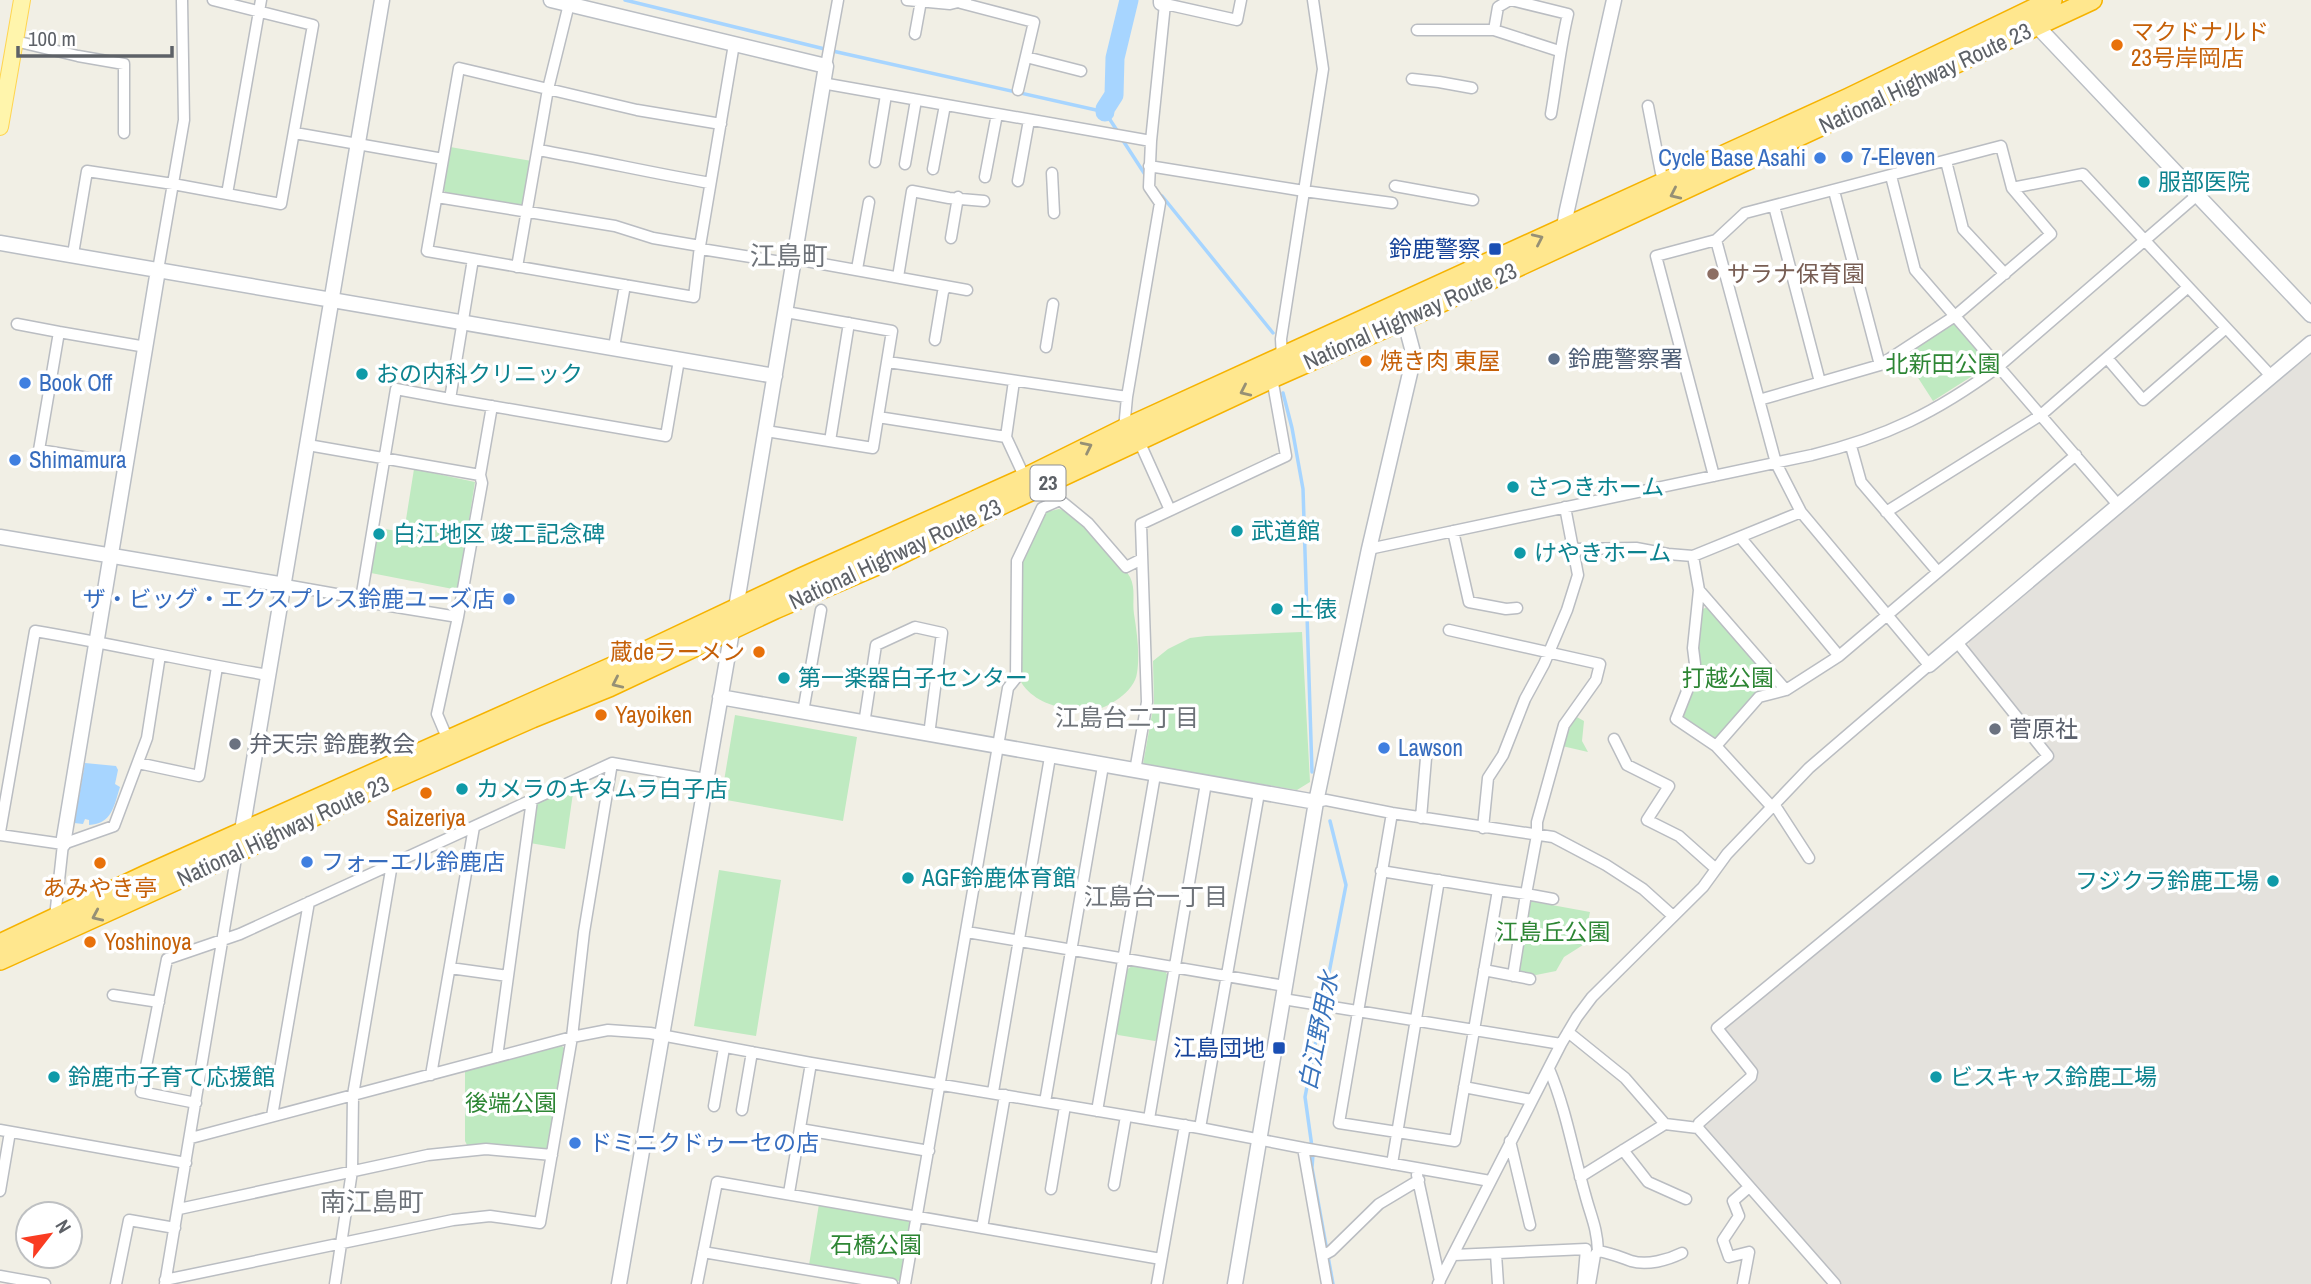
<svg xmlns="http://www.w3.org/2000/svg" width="2311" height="1284" font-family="'Archivo Narrow','Noto Sans JP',sans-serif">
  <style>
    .industrial { fill: #e4e2dd }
    .green { fill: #bfeac1 }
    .water { fill: #a7d5ff }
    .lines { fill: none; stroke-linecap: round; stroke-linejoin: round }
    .stream { stroke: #a7d5ff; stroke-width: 3.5 }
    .river { stroke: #a7d5ff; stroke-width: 19 }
    .street-casing { stroke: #babdc2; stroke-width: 13 }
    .secondary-casing { stroke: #babec4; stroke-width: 17 }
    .primary-casing { stroke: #ffd550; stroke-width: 18 }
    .highway-casing { stroke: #f6b300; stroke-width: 22 }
    .street { stroke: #fff; stroke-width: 10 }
    .secondary { stroke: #fff; stroke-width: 14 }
    .primary { stroke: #fff5ac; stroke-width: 16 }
    .highway { stroke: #ffe78e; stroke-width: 19 }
    .oneway { stroke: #969075 }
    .food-dot { fill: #e8710a; stroke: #fff; stroke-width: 2.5 }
    .shop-dot { fill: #3f7fe0; stroke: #fff; stroke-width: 2.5 }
    .culture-dot { fill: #0f9aa8; stroke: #fff; stroke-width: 2.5 }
    .transit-dot { fill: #1a4fb4; stroke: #fff; stroke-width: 2.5 }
    .education-dot { fill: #8d6e63; stroke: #fff; stroke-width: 2.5 }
    .service-dot { fill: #5c6f8a; stroke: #fff; stroke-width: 2.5 }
    .worship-dot { fill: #6b7280; stroke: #fff; stroke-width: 2.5 }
    .labels { text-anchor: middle; stroke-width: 7; stroke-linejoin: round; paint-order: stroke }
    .shield { fill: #fff; stroke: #8e9095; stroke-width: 2 }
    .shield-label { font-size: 21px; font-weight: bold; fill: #5d6167 }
    .food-label { font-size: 23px; fill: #c56008; stroke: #fff; text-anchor: start }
    .street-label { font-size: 23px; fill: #5d6167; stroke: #fff }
    .shop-label { font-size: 23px; fill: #366cbe; stroke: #fff; text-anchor: start }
    .culture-label { font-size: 23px; fill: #0d838f; stroke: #fff; text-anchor: start }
    .transit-label { font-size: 23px; fill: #164399; stroke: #fff; text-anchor: end }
    .education-label { font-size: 23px; fill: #785e54; stroke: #fff; text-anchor: start }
    .service-label { font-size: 23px; fill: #4e5e75; stroke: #fff; text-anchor: start }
    .park-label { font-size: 23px; fill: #2d8634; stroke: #fff }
    .worship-label { font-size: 23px; fill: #5b616d; stroke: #fff; text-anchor: start }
    .neighbourhood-label { font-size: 24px; fill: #6e7379; stroke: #fff }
    .water-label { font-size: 24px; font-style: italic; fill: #3973bc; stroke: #fff }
    .quarter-label { font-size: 26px; fill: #6e7379; stroke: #fff }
  </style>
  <rect width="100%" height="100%" fill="#f1efe5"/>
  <path class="industrial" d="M2311,349V1284H1839L1704,1130V1125L1753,1079L1724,1030L1727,1024L2051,756L1968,649L1969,641Z"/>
  <path class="green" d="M450,147L532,161L524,203L519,205L446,194L443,189Z
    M1952,324L1957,326L1988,362V366L1933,401L1904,356Z
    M414,469L475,482L458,590L371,573L378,528L404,532Z
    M1059,509C1077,512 1121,559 1130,577C1136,589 1132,602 1134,614C1137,633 1140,654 1137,673C1135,691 1108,709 1090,711C1082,712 1072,710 1064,708C1044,704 1026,695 1018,676L1020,563L1046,512Z
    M1709,606L1775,684L1774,690L1719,737L1713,739L1685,719L1683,716L1700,666L1697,647L1701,610Z
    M1302,632L1310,782L1297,790L1143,764L1154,703L1153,661L1168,649L1190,638L1206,636Z
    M735,715L857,737L843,821L721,799Z
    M1575,716L1584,721L1582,741L1588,752L1562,746Z
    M574,786L565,849L530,843L536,804Z
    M719,870L781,880L756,1036L694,1026Z
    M1530,901L1590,912L1583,945L1564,957L1556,971L1536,975L1518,972Z
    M1132,966L1165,971L1169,978L1159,1038L1155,1041L1118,1035L1114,1030L1125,971Z
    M561,1045L566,1050L550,1146L544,1151L507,1145H467L465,1141V1070Z
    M819,1204L909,1220L912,1226L903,1279L899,1281L809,1265Z"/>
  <path class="water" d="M85,763L116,766L118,770L115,784L120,787C114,806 112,824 89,825V820L85,819L83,824L74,823Z"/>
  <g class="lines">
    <path class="stream" d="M625,0L837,52L1105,112L1118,132
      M1122,139L1146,176
      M1162,196L1273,333
      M1283,393L1292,428L1303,489L1312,772
      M1330,821L1346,885L1305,1097L1313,1154L1312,1168L1333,1284"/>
    <path class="river" d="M1105,112V109L1114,95L1115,58L1129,0"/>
    <defs>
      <path id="street" d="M907,0L950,4L966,0
        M1511,0L1568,14C1560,47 1557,80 1551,114
        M961,3L1034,22L1018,90
        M1161,3L1237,20L1241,0
        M1417,30H1494L1559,51
        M1494,30L1498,7L1510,0
        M915,34L921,1
        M15,41L78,56L124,64V133
        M1026,57L1081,71
        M826,66L838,0
        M1412,79L1439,82L1472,88
        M822,83L1151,141
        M1648,106L1661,173
        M721,124L637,110L459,68L427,251L694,297L700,246L734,44
        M295,133L443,159
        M538,150C596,160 652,173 710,183
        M1946,161L1963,229L2005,274
        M875,162L886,95
        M905,164L916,100
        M1149,166L1304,191L1392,203
        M933,169L945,105
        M1052,173L1054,213
        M1891,176L1915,270L2119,506
        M985,177L997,114
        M1018,181L1029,120
        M1395,186L1473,200
        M2012,188L2083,174L2272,377
        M1834,191L1880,365
        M227,194L261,0
        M437,197L615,226L653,238L700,246
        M1774,206L1820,382
        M951,238L958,197
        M701,249L794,264
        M73,254L87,171L173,184L281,204L313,25L213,0
        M473,259L450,399L666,436L679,360
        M795,259L967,290
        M517,267L548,89L569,4
        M857,269L869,202
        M158,270L184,120L182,0
        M898,277L912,191L949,198L984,201
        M17,324L59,332
        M935,340L943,292L946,287
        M614,347L625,285
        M1046,347L1053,304
        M1282,357L1281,339L1323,69L1313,0
        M2107,358L2143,400L2226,328
        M888,362L1127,397
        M1014,381L1006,437L1025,478
        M878,417L1006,437
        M1124,429L1127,397L1160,203L1149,187L1151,141L1165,4
        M766,431L873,448L892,331L786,312
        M830,441L849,323
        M1139,441L1170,510
        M308,445L480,475
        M1851,446L1861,482L1938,572
        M126,464L39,450L59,332L146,347
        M1714,476L1656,256L1716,240L1745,213L2001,146L2012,188L2051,234L1955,316L1880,365L1759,400
        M1886,512L2041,415L2187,288
        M1453,531L1469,602L1506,609L1517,608
        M1740,537L1839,656
        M1369,549L1812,455C1886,437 1937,412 1998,367L2196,196
        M1573,549L1636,548L1668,554L1693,556L1801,512
        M1693,556L1699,590L1693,648L1695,664L1689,686L1676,719L1716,746L1771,806
        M285,585L364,599L372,603L458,617
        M1699,590L1786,690
        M361,599L396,389L450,399
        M803,712L821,610
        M864,724L876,645L915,627L942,633L929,735
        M1614,739L1627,765L1669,786L1647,820L1679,836L1716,869
        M448,740L437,714L458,617L482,483L480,475L492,406
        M1716,746L1759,697L1786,690L1839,656L2076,455
        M138,763L199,776L217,667
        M1135,771L1147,702L1141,524L1286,456L1272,378
        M1316,802L1326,800L1392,813L1553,837L1606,865L1643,889L1673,916
        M1774,804L1809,858
        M1392,813L1339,1123L1455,1141L1498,890L1526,894L1537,835V822L1564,725L1596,680L1600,664L1449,630
        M1421,818L1426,758
        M1483,828L1488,778L1503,755L1525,699L1544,664L1567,610L1578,575L1565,507
        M0,832L35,631C113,644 190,662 268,675
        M0,835L63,844L114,826L147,738L160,655
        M1381,871L1498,890
        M55,917L63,844
        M967,932L1285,986
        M450,968L508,976
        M1484,970L1530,979
        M1513,976L1526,894L1553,899
        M113,995L159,1002
        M1283,999L1561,1044
        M1568,1032L1625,1078L1665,1124L1698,1128L1835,1284
        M497,1057L532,800
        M1549,1069C1566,1109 1573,1152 1585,1194C1591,1217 1597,1227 1598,1251L1595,1255L1590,1284
        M431,1075L474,827
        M1464,1087L1532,1100
        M993,1092L1050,757
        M1045,1102L1103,766
        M196,1103L141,1092L167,959L240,934L612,763L706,779
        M714,1106L724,1048
        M742,1110L752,1052
        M1097,1111L1155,775
        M272,1116L309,902
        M1149,1119L1206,783
        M1200,1128L1259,793
        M1698,1128L1699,1123L1751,1077L1752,1072L1717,1028L2048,756L1957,642
        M800,1129L929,1151
        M0,1130L186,1163
        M191,1138L572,1037L608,1030L650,1033L811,1063L1200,1128L1303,1148L1327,1284
        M1510,1141L1530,1225
        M1303,1148L1490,1181
        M1623,1150L1648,1182L1686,1199
        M1392,1164L1439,880
        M1417,1175L1440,1281
        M1580,1177L1665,1124
        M1114,1185L1126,1116
        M1051,1189L1065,1106
        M0,1191L10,1132
        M789,1193L811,1063
        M179,1209L428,1155L486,1149L552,1155
        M982,1228L1005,1095
        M1598,1251C1611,1253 1620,1257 1631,1261C1647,1266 1668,1260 1682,1253
        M703,1252L892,1284
        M1496,1254L1498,1284
        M1454,1255L1586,1249L1583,1284
        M1322,1256L1331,1251L1379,1204L1419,1180
        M0,1276L45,1284
        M165,1280L453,1220L490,1216L540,1223L572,1037L584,932L612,763
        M116,1284L129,1220L175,1228
        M165,1284L237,852
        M335,1284L352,1171L353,1095L392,864
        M697,1284L717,1182L1161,1259
        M905,1284L1008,688L1016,678L1017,561L1042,508L1060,500L1088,523L1126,567L1142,559
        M1157,1284L1185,1125
        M1438,1284L1561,1044L1577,1017L1592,997L1703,887L1727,854L1809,768L1929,665L1801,512L1776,463L1716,240
        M1743,1284L1749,1252L1729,1257L1723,1240L1739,1216L1733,1201L1749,1187"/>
      <path id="secondary" d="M551,0L826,66L736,608L619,1284
        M1161,3V0
        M2033,18L2037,26L2311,315
        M1568,234L1564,227L1567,210L1614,0
        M0,243L775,376
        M0,537L285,585
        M1929,665L2311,343
        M720,697L1316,802
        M241,837L382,0
        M63,844L158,270
        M1235,1284L1316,802L1369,549L1414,356L1402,311"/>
      <path id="primary" d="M0,127L22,0"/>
      <path id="highway" d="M0,944L146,875L621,663L801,578L1025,478L1124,429L1849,98L2052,0
        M0,960L212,864L378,786L532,718L609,687L775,609L889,560L1005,503L1272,378L1405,319L2092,0"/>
    </defs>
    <use href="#street" class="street-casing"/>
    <use href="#secondary" class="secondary-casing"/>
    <use href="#primary" class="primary-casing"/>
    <use href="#highway" class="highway-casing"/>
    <use href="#street" class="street"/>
    <use href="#secondary" class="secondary"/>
    <use href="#primary" class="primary"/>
    <use href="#highway" class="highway"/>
  </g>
  <defs><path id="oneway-chevron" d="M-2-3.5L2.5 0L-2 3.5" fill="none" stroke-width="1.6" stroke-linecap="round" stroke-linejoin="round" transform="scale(1.75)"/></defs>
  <g class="oneway">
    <use href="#oneway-chevron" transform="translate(1675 194) rotate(155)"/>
    <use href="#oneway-chevron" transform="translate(1538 239) rotate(-25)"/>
    <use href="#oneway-chevron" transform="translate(1245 391) rotate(155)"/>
    <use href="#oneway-chevron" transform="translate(1087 447) rotate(-26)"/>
    <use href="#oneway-chevron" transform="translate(617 683) rotate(155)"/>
    <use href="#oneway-chevron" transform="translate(97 916) rotate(156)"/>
  </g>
  <g class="food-dot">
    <circle cx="2117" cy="45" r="7"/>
    <circle cx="1366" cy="361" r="7"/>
    <circle cx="759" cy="652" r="7"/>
    <circle cx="601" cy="715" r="7"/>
    <circle cx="426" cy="793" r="7"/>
    <circle cx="100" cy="863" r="7"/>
    <circle cx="90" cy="942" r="7"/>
  </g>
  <g class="shop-dot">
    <circle cx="1847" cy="157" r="7"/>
    <circle cx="1820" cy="158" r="7"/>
    <circle cx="25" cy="383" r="7"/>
    <circle cx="15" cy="460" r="7"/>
    <circle cx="509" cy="599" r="7"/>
    <circle cx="1384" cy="748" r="7"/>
    <circle cx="307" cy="862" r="7"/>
    <circle cx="575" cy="1143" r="7"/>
  </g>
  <g class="culture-dot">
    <circle cx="2144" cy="182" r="7"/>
    <circle cx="362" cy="374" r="7"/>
    <circle cx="1513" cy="487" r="7"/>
    <circle cx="1237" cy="531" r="7"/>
    <circle cx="379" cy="534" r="7"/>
    <circle cx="1520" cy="553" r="7"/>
    <circle cx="1277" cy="609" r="7"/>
    <circle cx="784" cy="678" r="7"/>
    <circle cx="462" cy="789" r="7"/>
    <circle cx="908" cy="878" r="7"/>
    <circle cx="2273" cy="881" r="7"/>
    <circle cx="54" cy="1077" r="7"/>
    <circle cx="1936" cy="1077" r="7"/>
  </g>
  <g class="transit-dot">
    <rect x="1488" y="242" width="14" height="14" rx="3.5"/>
    <rect x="1272" y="1041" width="14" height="14" rx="3.5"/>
  </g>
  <circle class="education-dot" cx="1713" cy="274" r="7"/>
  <circle class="service-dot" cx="1554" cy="359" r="7"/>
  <g class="worship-dot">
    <circle cx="1995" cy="729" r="7"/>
    <circle cx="235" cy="744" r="7"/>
  </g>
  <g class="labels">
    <rect class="shield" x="1030.5" y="465.5" width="35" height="35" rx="5"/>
    <g class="shield-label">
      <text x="1048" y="490">23</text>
    </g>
    <g class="food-label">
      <text x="2131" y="40">マクドナルド<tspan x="2131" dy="26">23号岸岡店</tspan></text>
      <text x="1380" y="369">焼き肉 東屋</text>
      <text x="745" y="660" text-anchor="end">蔵deラーメン</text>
      <text x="615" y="723">Yayoiken</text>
      <text x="426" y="826" text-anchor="middle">Saizeriya</text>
      <text x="100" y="896" text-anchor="middle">あみやき亭</text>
      <text x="104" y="950">Yoshinoya</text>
    </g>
    <g class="street-label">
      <text transform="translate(1925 78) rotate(-25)" y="8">National Highway Route 23</text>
      <text transform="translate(1410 316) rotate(-24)" y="8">National Highway Route 23</text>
      <text transform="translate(895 554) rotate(-25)" y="8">National Highway Route 23</text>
      <text transform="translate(283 831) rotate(-25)" y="8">National Highway Route 23</text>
    </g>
    <g class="shop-label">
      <text x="1861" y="165">7-Eleven</text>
      <text x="1806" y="166" text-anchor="end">Cycle Base Asahi</text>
      <text x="39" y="391">Book Off</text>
      <text x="29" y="468">Shimamura</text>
      <text x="495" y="607" text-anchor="end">ザ・ビッグ・エクスプレス鈴鹿ユーズ店</text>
      <text x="1398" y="756">Lawson</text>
      <text x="321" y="870">フォーエル鈴鹿店</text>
      <text x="589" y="1151">ドミニクドゥーセの店</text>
    </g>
    <g class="culture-label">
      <text x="2158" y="190">服部医院</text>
      <text x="376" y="382">おの内科クリニック</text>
      <text x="1527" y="495">さつきホーム</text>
      <text x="1251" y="539">武道館</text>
      <text x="393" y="542">白江地区 竣工記念碑</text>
      <text x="1534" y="561">けやきホーム</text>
      <text x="1291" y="617">土俵</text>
      <text x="798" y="686">第一楽器白子センター</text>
      <text x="476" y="797">カメラのキタムラ白子店</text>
      <text x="922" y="886">AGF鈴鹿体育館</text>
      <text x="2259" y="889" text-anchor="end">フジクラ鈴鹿工場</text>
      <text x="68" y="1085">鈴鹿市子育て応援館</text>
      <text x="1950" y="1085">ビスキャス鈴鹿工場</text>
    </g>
    <g class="transit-label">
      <text x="1481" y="257">鈴鹿警察</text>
      <text x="1265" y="1056">江島団地</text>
    </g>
    <g class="education-label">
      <text x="1727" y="282">サラナ保育園</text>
    </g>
    <g class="service-label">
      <text x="1568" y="367">鈴鹿警察署</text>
    </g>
    <g class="park-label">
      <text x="1943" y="372">北新田公園</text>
      <text x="1728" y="686">打越公園</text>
      <text x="1553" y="940">江島丘公園</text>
      <text x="511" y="1111">後端公園</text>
      <text x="876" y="1253">石橋公園</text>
    </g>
    <g class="worship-label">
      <text x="2009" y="737">菅原社</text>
      <text x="249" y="752">弁天宗 鈴鹿教会</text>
    </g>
    <g class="neighbourhood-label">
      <text x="1127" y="726">江島台二丁目</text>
      <text x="1156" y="905">江島台一丁目</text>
    </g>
    <g class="water-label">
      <text transform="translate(1319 1031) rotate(-79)" y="8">白江野用水</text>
    </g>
    <g class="quarter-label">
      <text x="789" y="265">江島町</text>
      <text x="372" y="1211">南江島町</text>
    </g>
  </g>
  <g transform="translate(49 1235) rotate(59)"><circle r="33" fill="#ffffff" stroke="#bec0c2" stroke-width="2"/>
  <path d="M0-5L12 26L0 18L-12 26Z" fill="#fa3c22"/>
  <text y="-10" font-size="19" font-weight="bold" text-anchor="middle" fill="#5d6167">N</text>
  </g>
  <path d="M18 46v10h154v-10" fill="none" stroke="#5d6167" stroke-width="3.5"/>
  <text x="28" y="46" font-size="21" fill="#5d6167" stroke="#ffffff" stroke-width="5" paint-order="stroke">100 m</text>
</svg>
